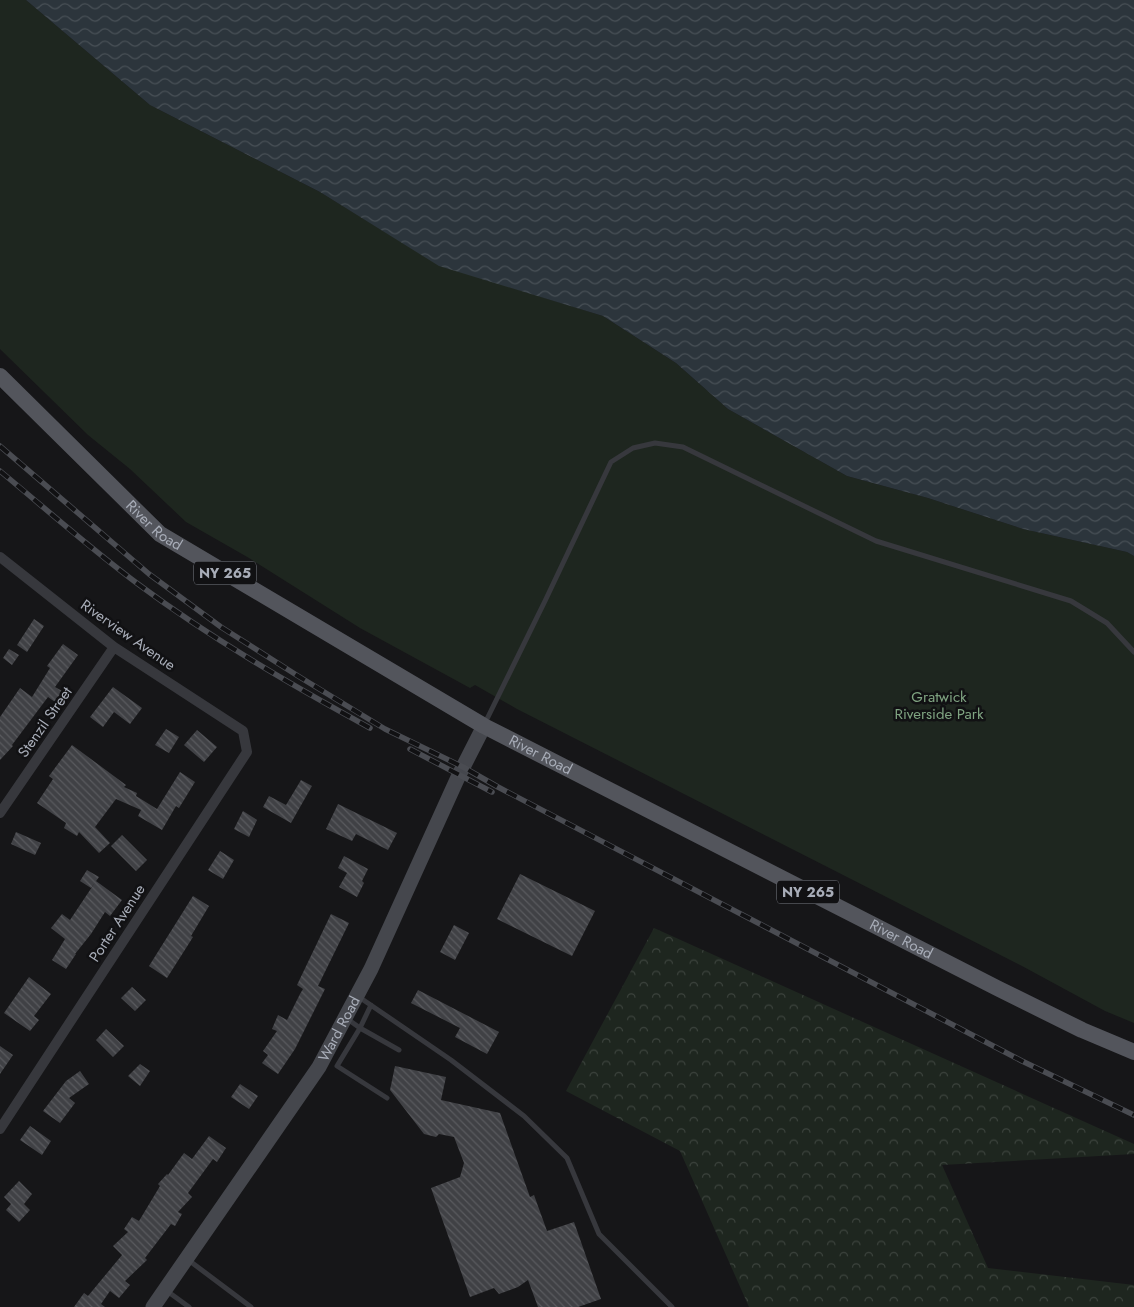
<svg xmlns="http://www.w3.org/2000/svg" width="1134" height="1307" font-family="Jost,sans-serif">
  <style>
    .green { fill: #1e261f }
    .forest { fill: url(#forest-crowns) }
    .water { fill: url(#water-waves) }
    .building { fill: url(#building-back-hatch) }
    .lines { fill: none; stroke-linecap: round; stroke-linejoin: round }
    .lane { stroke: #37383d; stroke-width: 5 }
    .street { stroke: #37383d; stroke-width: 10 }
    .secondary { stroke: #45474d; stroke-width: 15 }
    .primary { stroke: #53555c; stroke-width: 16 }
    .rail-casing { stroke: #4a4c52; stroke-width: 5.5 }
    .rail { stroke: #111113; stroke-width: 4; stroke-dasharray: 11; stroke-linecap: butt }
    .labels { text-anchor: middle; stroke-width: 5; stroke-linejoin: round; paint-order: stroke }
    .shield { fill: #111113; stroke: #7b7e86; stroke-width: 1 }
    .shield-label { font-size: 14px; font-weight: bold; fill: #a8adb8 }
    .street-label { font-size: 15px; fill: #a8adb8; stroke: #111113 }
    .park-label { font-size: 15px; fill: #7fa381; stroke: #111113 }
  </style>
  <defs>
    <pattern id="forest-crowns" width="20" height="18" patternUnits="userSpaceOnUse" patternTransform="scale(1.25)"><rect width="20" height="18" fill="#1e261f"/><path d="M2 6a3 3 0 1 1 6 0M12 15a3 3 0 1 1 6 0" fill="none" stroke="#3c433d"/></pattern>
    <pattern id="water-waves" width="16" height="10" patternUnits="userSpaceOnUse" patternTransform="scale(1.25)"><rect width="16" height="10" fill="#2c353c"/><path d="M0 5q4-4 8 0t8 0" fill="none" stroke="#485056"/></pattern>
    <pattern id="building-back-hatch" width="6" height="6" patternUnits="userSpaceOnUse" patternTransform="scale(1.25)"><rect width="6" height="6" fill="#404145"/><path d="M-1 5l2 2M0 0l6 6M5-1l2 2" fill="none" stroke="#595a5e"/></pattern>
  </defs>
  <rect width="100%" height="100%" fill="#161618"/>
  <path class="green" d="M0,0H26L150,105L320,192L439,265L603,316L676,363L728,409L847,476L928,498L1023,529L1127,552L1134,556V1023L1105,1011L1022,966L517,709L475,685L470,688L360,628L249,558L186,522L130,469L88,435L0,349Z"/>
  <path class="forest" d="M654,928L1134,1144V1154L942,1165L988,1268L1134,1285V1307H749L680,1151L566,1091Z"/>
  <path class="water" d="M26,0H1134V556L1127,552L1023,529L928,498L847,476L728,409L676,363L603,316L439,266L320,192L150,105Z"/>
  <path class="building" d="M34,619L44,626L27,652L17,645Z
    M63,644L78,655L55,687L62,691L55,702L48,697L12,745L13,746L0,760V717L20,688L32,697L50,668L47,666Z
    M9,649L19,655L12,665L3,658Z
    M113,687L142,708L130,724L114,712L103,727L90,717Z
    M166,729L179,737L169,753L155,745Z
    M197,730L217,747L204,762L184,745Z
    M72,745L126,785L124,787L137,793L136,796L157,809L180,772L195,782L179,808L176,806L162,830L138,816L141,810L116,799L95,827L110,843L99,853L79,832L77,836L64,828L66,823L37,803L53,779L49,776Z
    M301,780L312,786L291,823L263,807L269,796L286,805Z
    M338,804L397,833L388,850L356,834L352,841L326,829Z
    M243,811L257,820L249,837L234,829Z
    M16,832L41,843L35,855L11,844Z
    M122,835L147,860L136,871L111,846Z
    M220,851L234,860L223,879L208,870Z
    M344,856L368,869L362,881L364,883L357,897L339,887L347,873L338,868Z
    M87,870L99,877L91,888L80,881Z
    M520,874L595,911L572,956L497,919Z
    M96,881L122,900L110,916L105,912L91,934L75,954H76L66,969L52,960L65,939L51,928L62,914L70,920Z
    M193,896L209,906L191,936L193,937L181,956L167,978L149,966Z
    M331,914L349,923L318,986L325,989L295,1049L278,1074L262,1063L268,1055L263,1051L277,1031L272,1029L278,1015L287,1020L300,994L303,989L297,985Z
    M454,925L469,933L455,960L440,952Z
    M29,977L51,994L34,1016L39,1020L30,1031L4,1013Z
    M132,987L146,1000L135,1011L121,998Z
    M418,990L499,1032L487,1054L455,1037L460,1028L411,1003Z
    M106,1029L124,1046L113,1057L96,1040Z
    M0,1046L13,1055L0,1074Z
    M140,1064L150,1071L140,1086L128,1076Z
    M395,1066L446,1077L441,1100L500,1113L530,1197L534,1195L547,1231L574,1222L601,1299L578,1307H538L528,1280L518,1287L499,1294L494,1288L470,1297L431,1188L460,1177L464,1163L454,1137L439,1134L436,1137L424,1134L390,1090Z
    M80,1071L89,1084L69,1098L75,1103L60,1123L43,1111L66,1081Z
    M240,1084L258,1096L249,1109L231,1097Z
    M30,1126L51,1141L42,1155L20,1140Z
    M209,1136L226,1148L217,1162L213,1159L188,1193L192,1197L178,1212L182,1214L175,1226L171,1224L145,1258L147,1260L125,1281L130,1285L119,1298L110,1291L101,1304L105,1307H74L84,1293L88,1296L122,1255L113,1246L128,1232L124,1229L132,1217L139,1221L160,1186L158,1184L167,1174L168,1175L184,1153L192,1159Z
    M19,1181L32,1194L24,1204L30,1210L19,1222L6,1210L11,1204L4,1197Z"/>
  <g class="lines">
    <path class="lane" d="M485,723L545,601L611,462L633,448L655,443L683,447L876,541L1071,601L1107,623L1134,652
      M359,997L451,1060L524,1116L567,1158L599,1234L672,1307
      M346,1018L360,1028L371,1005
      M387,1098L337,1066L360,1028L399,1050
      M187,1259L251,1307
      M167,1291L189,1307"/>
    <path class="street" d="M0,557L114,647L243,731L247,752L0,1129
      M0,813L114,647"/>
    <path class="secondary" id="s1" d="M153,1307L319,1067L371,969L459,775L484,726"/>
    <path class="primary" id="s2" d="M0,376L160,534L484,726L999,989L1082,1030L1134,1052"/>
    <defs>
      <path id="rail" d="M0,446L149,574L221,627L298,676L385,729L463,767L498,787L1022,1061L1134,1115
        M0,471C46,509 91,549 138,584C212,639 290,684 370,728
        M410,749L492,792"/>
    </defs>
    <use href="#rail" class="rail-casing"/>
    <use href="#rail" class="rail"/>
  </g>
  <g class="labels">
    <g class="shield">
      <rect x="194" y="561.5" width="62" height="23" rx="4"/>
      <rect x="777" y="880.5" width="62" height="23" rx="4"/>
    </g>
    <g class="shield-label">
      <text x="225" y="578">NY 265</text>
      <text x="808" y="897">NY 265</text>
    </g>
    <g class="street-label">
      <text dy="5" stroke="none"><textPath href="#s2" startOffset="215">River Road</textPath></text>
      <text transform="translate(128 635) rotate(35)" y="5">Riverview Avenue</text>
      <text transform="translate(45 722) rotate(-55)" y="5">Stenzil Street</text>
      <text dy="5" stroke="none"><textPath href="#s2" startOffset="665">River Road</textPath></text>
      <text transform="translate(117 923) rotate(-57)" y="5">Porter Avenue</text>
      <text dy="5" stroke="none"><textPath href="#s2" startOffset="1070">River Road</textPath></text>
      <text dy="5" stroke="none"><textPath href="#s1" startOffset="335">Ward Road</textPath></text>
    </g>
    <g class="park-label">
      <text x="939" y="702">Gratwick<tspan x="939" dy="17">Riverside Park</tspan></text>
    </g>
  </g>
</svg>
